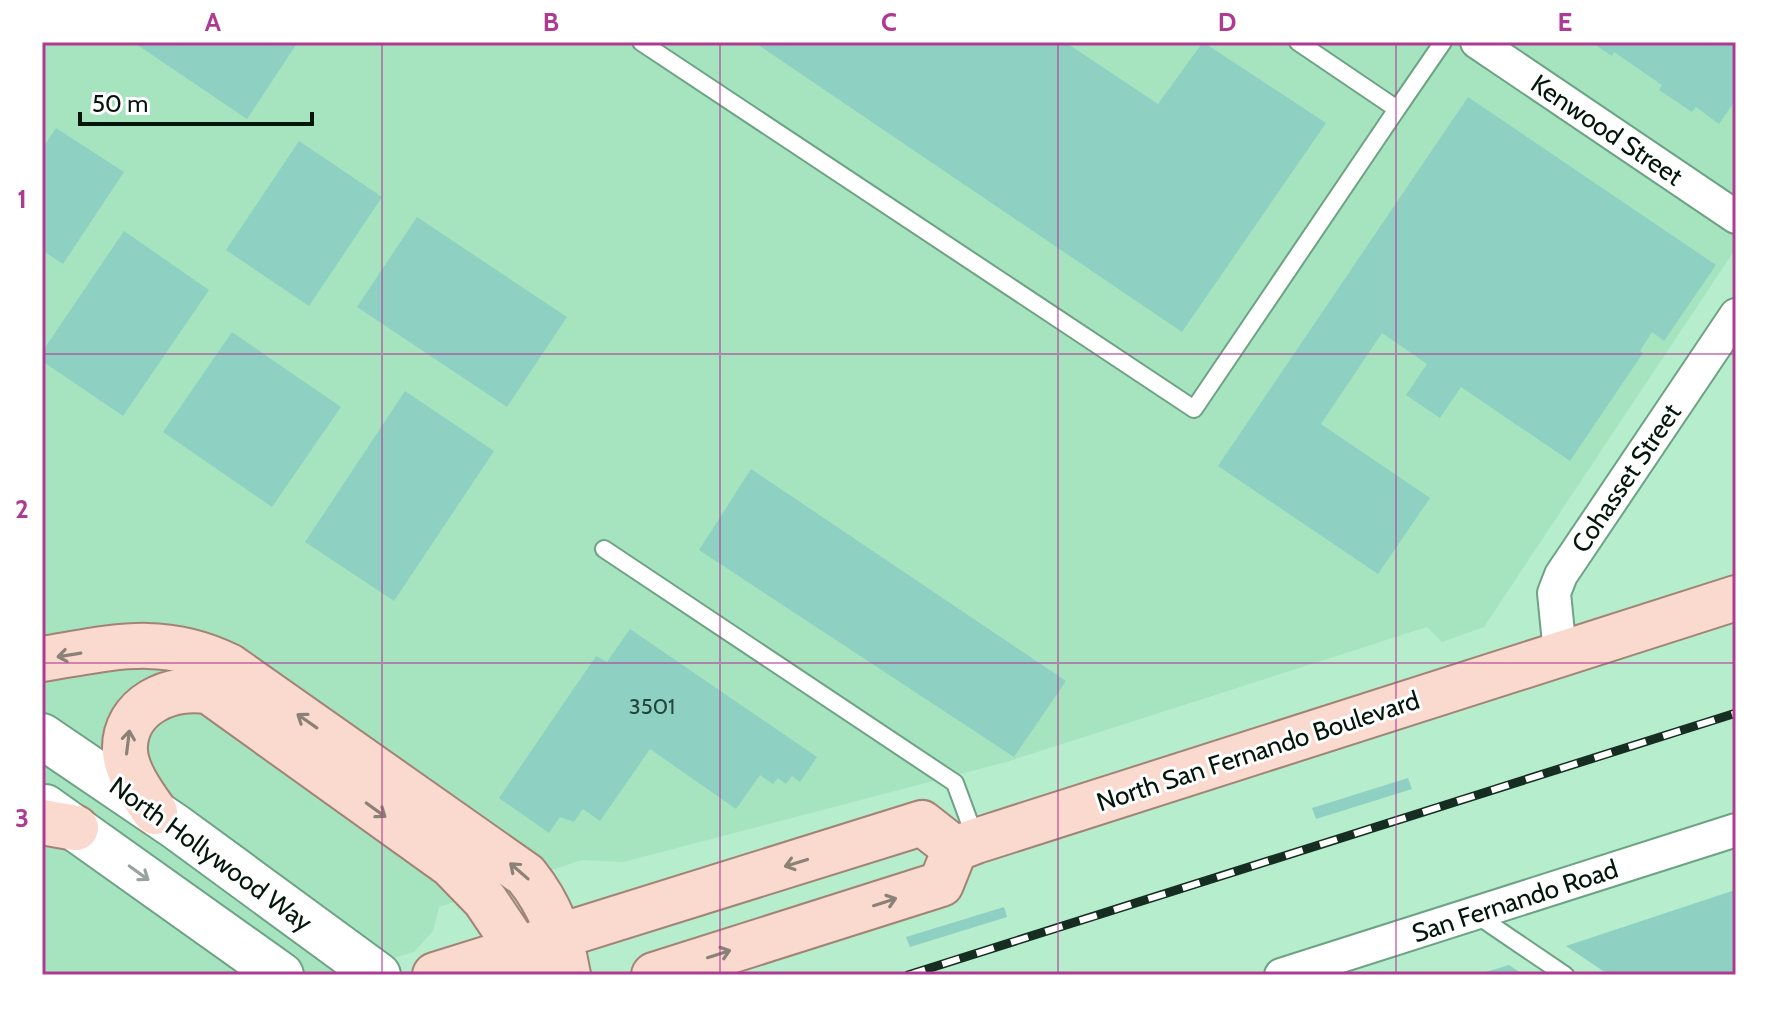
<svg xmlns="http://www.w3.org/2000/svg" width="1778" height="1017" font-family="Cabin,sans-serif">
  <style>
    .built { fill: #a5e4bf }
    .building { fill: #8ed1c2 }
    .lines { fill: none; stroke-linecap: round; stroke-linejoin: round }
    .lane-casing { stroke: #6da284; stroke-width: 20 }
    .street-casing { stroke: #6da284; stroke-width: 36 }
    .secondary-casing { stroke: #6da284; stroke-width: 48 }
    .primary-casing { stroke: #a18475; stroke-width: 48 }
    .lane { stroke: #fff; stroke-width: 16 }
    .street { stroke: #fff; stroke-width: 32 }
    .secondary { stroke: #fff; stroke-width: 44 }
    .primary { stroke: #fad9ce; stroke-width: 44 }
    .rail-casing { stroke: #162e21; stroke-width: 9 }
    .rail { stroke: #fff; stroke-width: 6; stroke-dasharray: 18; stroke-linecap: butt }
    .oneway { stroke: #8a8177 }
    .oneway2 { stroke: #9aa29e }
    .grid { fill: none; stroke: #af3a92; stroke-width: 2; stroke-opacity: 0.55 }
    .labels { text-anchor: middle; stroke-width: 6; stroke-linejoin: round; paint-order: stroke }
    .number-label { font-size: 22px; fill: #25453a }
    .street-label { font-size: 26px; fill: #02160c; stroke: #fff }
    .neatline { fill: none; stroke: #af3a92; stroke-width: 3 }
    .grid-label { font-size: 26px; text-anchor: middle; font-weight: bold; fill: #af3a92 }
  </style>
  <rect width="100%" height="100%" fill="#b6edcd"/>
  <path class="built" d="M42,42H1736V248L1484,627L1442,642L1427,627L1006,762L623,862L582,860L439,907L433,931L414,952L335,975H42Z"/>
  <path class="building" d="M133,42H298L247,119Z
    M754,42H1065L1158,104L1203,42L1326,123L1182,332Z
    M1591,42H1736V99L1719,124L1696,107L1692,112L1659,90L1662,85L1614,52L1612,56Z
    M1468,97L1716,265L1664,341L1652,332L1640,351L1643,353L1570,461L1461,387L1440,418L1406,395L1427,364L1382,333L1321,424L1430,498L1378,574L1218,466Z
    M56,128L124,172L63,264L42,250V149Z
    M299,141L382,197L309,306L226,250Z
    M417,217L567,317L507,407L357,307Z
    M124,231L209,290L123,416L42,361V352Z
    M232,332L341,407L272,507L163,432Z
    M405,391L494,451L394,601L305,542Z
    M751,469L1066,681L1014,757L699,550Z
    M630,629L817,757L800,782L792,776L786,784L778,778L773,784L760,775L736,809L650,749L600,821L583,809L574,822L560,817L549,833L499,798L596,656L607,662Z
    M1408,778L1412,789L1316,819L1312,808Z
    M1732,891L1736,892V975H1609L1566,946Z
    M1004,907L1007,917L910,947L906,937Z
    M1509,965L1524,975H1479V974Z"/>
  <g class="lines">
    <defs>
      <path id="lane" d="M641,42L1194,409L1397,109L1298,42
        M1397,109L1443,42
        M604,549L955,783L976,840
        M1475,914L1565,975"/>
      <path id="street" d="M1477,42L1736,217
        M1560,653L1554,593L1561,575L1736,315
        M1281,975L1736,830"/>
      <path id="secondary" d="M42,736L176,827L378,975
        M45,807L281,975"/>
      <path id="primary" d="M42,659C111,648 162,633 229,666L526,875C551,906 561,936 568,975
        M155,812C143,795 126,772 125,751C123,705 172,684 210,692L451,865L485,900L518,949L547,975
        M42,822L76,828
        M435,975L922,823L955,849
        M654,975L941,884L955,849L976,841L1736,598"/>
    </defs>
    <use href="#lane" class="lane-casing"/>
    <use href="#street" class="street-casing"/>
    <use href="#secondary" class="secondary-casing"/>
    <use href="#primary" class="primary-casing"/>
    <use href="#lane" class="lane"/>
    <use href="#street" class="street"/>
    <use href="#secondary" class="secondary"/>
    <use href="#primary" class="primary"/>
    <defs>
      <path id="rail" d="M908,975L1736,713"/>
    </defs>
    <use href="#rail" class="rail-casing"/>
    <use href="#rail" class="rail"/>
  </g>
  <defs><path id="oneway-shaft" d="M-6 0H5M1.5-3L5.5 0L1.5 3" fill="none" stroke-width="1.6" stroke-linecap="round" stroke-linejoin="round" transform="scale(2)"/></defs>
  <g class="oneway">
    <use href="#oneway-shaft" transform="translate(69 655) rotate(171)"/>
    <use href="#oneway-shaft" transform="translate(307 721) rotate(-145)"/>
    <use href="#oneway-shaft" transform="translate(128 742) rotate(-83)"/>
    <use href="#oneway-shaft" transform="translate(376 810) rotate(36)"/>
    <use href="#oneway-shaft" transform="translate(796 863) rotate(163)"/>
    <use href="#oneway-shaft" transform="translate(519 871) rotate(-139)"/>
    <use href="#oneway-shaft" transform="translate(885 902) rotate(-18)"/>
    <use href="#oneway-shaft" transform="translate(719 954) rotate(-18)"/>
  </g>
  <use class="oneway2" href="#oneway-shaft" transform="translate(139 873) rotate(36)"/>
  <path class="grid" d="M382,42V975M720,42V975M1058,42V975M1396,42V975M42,354H1736M42,663H1736"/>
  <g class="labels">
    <g class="number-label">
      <text x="652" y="714">3501</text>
    </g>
    <g class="street-label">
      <text transform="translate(1607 130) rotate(34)" y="9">Kenwood Street</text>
      <text transform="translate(1626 478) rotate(-56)" y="9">Cohasset Street</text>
      <text transform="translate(1258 751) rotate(-18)" y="9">North San Fernando Boulevard</text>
      <text transform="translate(211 854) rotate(36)" y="9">North Hollywood Way</text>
      <text transform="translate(1515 901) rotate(-18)" y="9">San Fernando Road</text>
    </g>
  </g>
  <rect width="1778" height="1017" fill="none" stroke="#ffffff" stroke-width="88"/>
  <path d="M80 112v12h232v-12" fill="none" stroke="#02160c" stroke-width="4"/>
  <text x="92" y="112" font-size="24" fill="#02160c" stroke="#ffffff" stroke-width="6" paint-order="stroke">50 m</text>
  <rect x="44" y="44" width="1690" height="929" class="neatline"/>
  <g class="grid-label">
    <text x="213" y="31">A</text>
    <text x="551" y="31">B</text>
    <text x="889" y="31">C</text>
    <text x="1227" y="31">D</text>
    <text x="1565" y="31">E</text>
    <text x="22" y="208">1</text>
    <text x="22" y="518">2</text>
    <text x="22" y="827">3</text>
  </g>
</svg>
